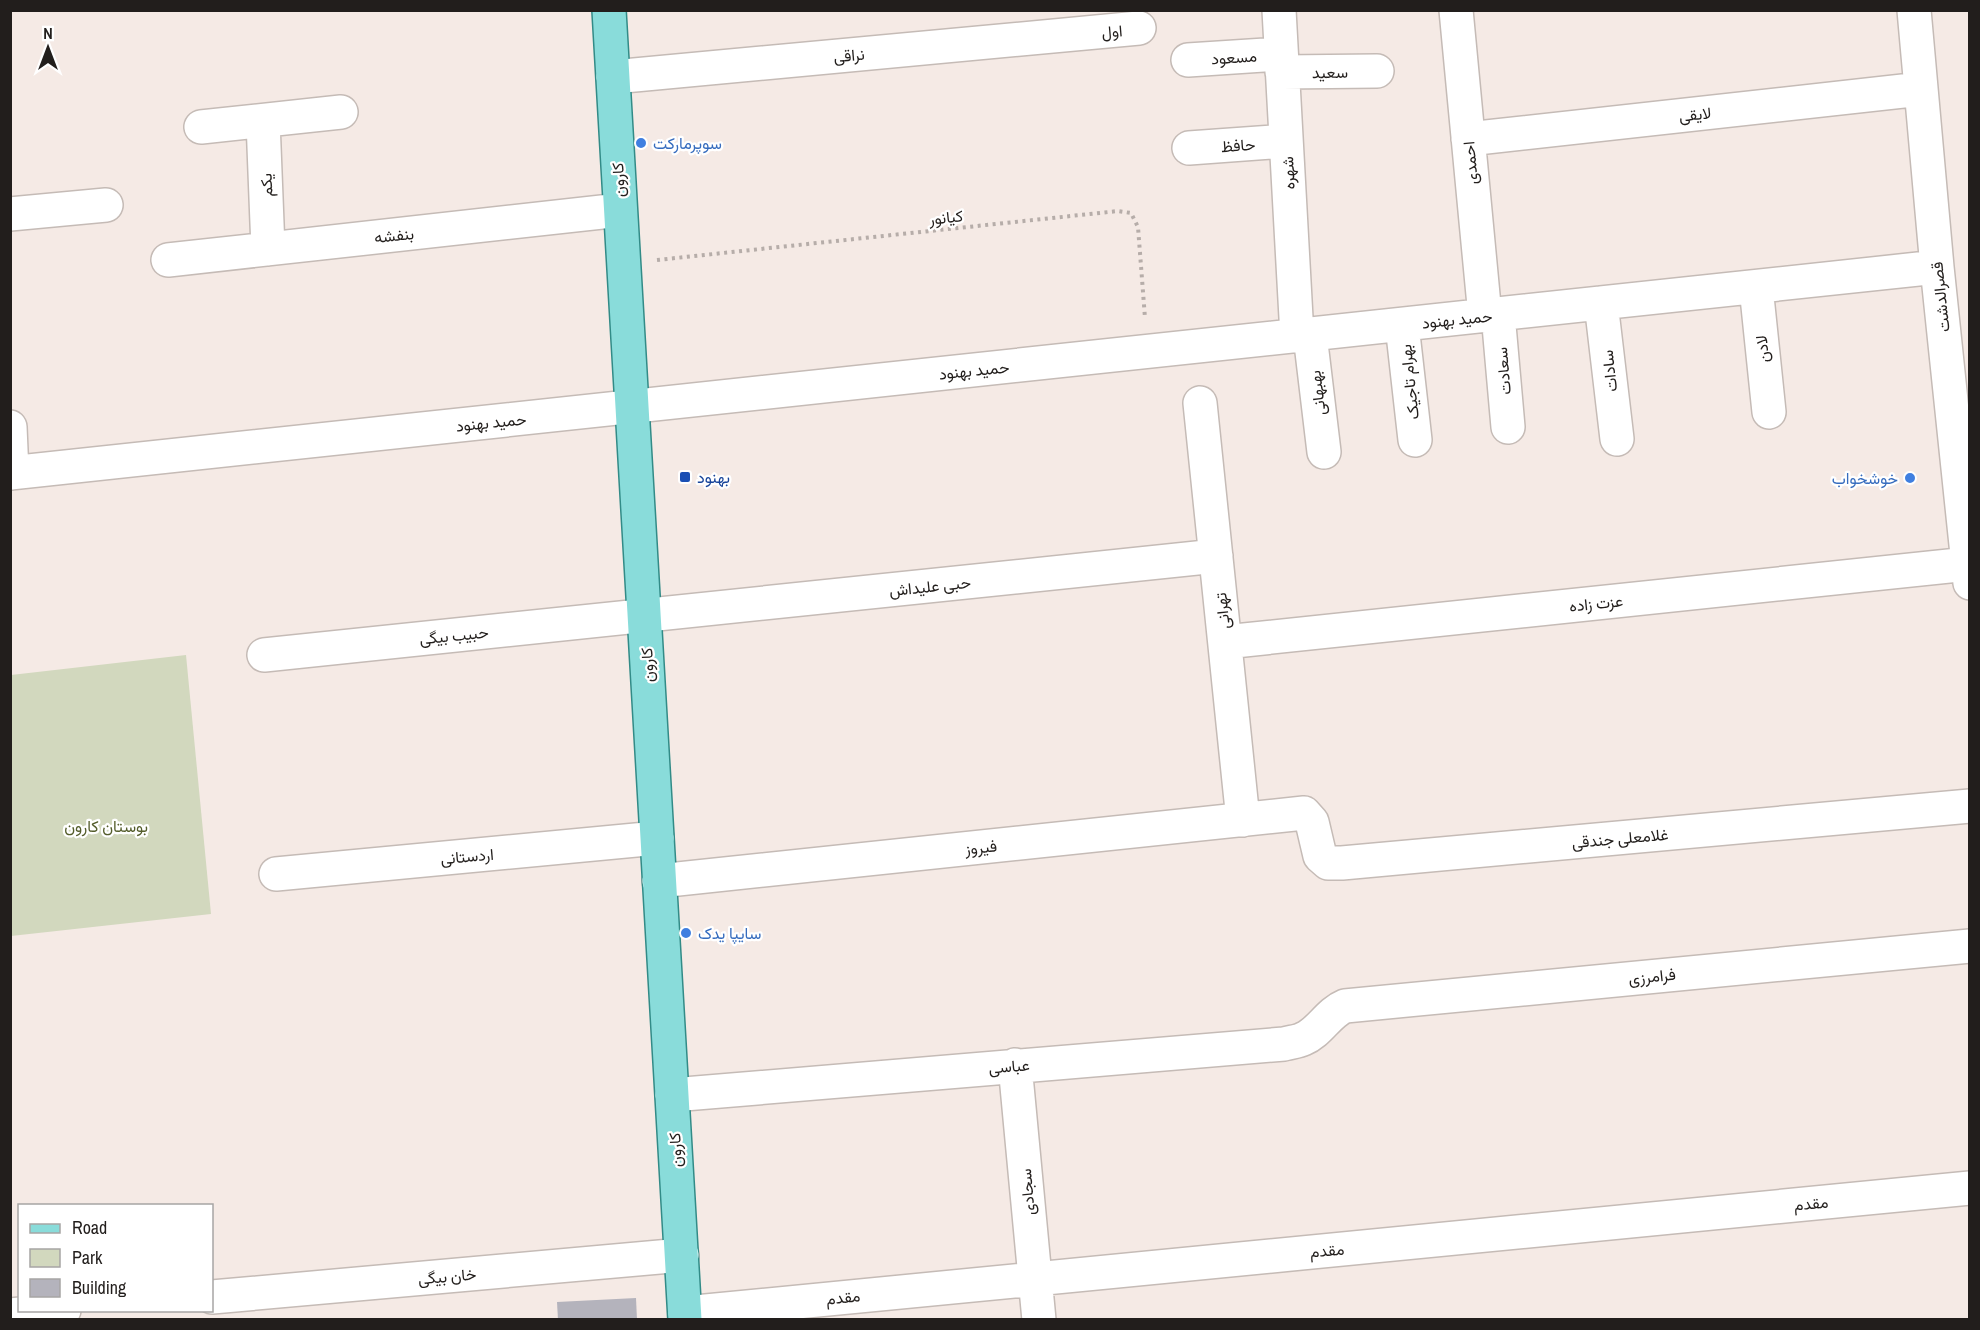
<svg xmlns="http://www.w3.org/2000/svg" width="1980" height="1330" font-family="'Archivo Narrow',Vazirmatn,sans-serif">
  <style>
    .green { fill: #d2d8be }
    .building { fill: #b4b3bc }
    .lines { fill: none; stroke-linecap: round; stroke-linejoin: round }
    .minor-casing { stroke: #c5bbb6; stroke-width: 36 }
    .major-casing { stroke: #328b87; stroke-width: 36 }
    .path { stroke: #b6ada9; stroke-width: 4; stroke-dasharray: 3 4.5; stroke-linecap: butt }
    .minor { stroke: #fff; stroke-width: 33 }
    .major { stroke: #89dcda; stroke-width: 33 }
    .shop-dot { fill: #3f7fe0; stroke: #fff; stroke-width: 2 }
    .transit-dot { fill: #1a4fb4; stroke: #fff; stroke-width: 2 }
    .labels { text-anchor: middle; stroke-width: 4.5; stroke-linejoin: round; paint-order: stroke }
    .street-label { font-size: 16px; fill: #221e1c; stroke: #fff }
    .shop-label { font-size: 16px; fill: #366cbe; stroke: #fff; text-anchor: start }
    .transit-label { font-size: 16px; fill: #164399; stroke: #fff; text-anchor: start }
    .park-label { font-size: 16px; fill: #545d2b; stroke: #fff }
  </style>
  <rect width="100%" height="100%" fill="#f5eae5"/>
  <path class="green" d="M186,655L211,914L11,936V675Z"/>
  <path class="building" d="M636,1298L637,1320H558L557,1302Z"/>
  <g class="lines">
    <defs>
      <path id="minor" d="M1279,10L1297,336
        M1456,10L1485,316
        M1914,10L1937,267L1970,583
        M1188,60L1281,54
        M1282,72L1377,71
        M613,77L1139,28
        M263,121L268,249
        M201,127L341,112
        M1468,139L1921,89
        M1189,148L1286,141
        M10,214L106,205
        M168,260L620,210
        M1756,287L1769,412
        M1601,303L1617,439
        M1498,314L1508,427
        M1402,325L1415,440
        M1310,335L1324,452
        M1200,403L1243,820
        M10,427L12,473
        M10,473L1937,267
        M1225,642L1968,564
        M264,655L1216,556
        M276,874L657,838
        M659,881L1304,813L1312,822L1320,856L1328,863H1342L1970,806
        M1015,1065L1039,1320
        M672,1095L1284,1044C1290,1042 1297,1042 1303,1039C1320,1032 1328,1013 1345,1006L1970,946
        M212,1297L682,1255
        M685,1313L1970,1188
        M10,1315L64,1310"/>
      <path id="major" d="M609,10L685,1320"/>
    </defs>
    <use href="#minor" class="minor-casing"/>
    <use href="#major" class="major-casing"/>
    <path class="path" d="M657,260L1118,211L1131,213L1138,227L1145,318"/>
    <use href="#minor" class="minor"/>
    <use href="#major" class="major"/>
  </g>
  <g class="shop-dot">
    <circle cx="641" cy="143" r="6"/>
    <circle cx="1910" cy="478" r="6"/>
    <circle cx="686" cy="933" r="6"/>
  </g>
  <rect class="transit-dot" x="679" y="471" width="12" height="12" rx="3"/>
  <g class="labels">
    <g class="street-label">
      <text transform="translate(1112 31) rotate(-5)" y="6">اول</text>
      <text transform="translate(849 55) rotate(-5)" y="6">نراقی</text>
      <text transform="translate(1234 57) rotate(-4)" y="6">مسعود</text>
      <text transform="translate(1330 72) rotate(-1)" y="6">سعید</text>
      <text transform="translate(1695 114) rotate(-6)" y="6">لایقی</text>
      <text transform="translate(1238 145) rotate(-4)" y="6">حافظ</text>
      <text transform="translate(1470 163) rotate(-95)" y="6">احمدی</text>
      <text transform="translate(1288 173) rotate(-93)" y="6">شهره</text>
      <text transform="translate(618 180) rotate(-93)" y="6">کارون</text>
      <text transform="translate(266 185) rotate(-92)" y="6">یکم</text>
      <text transform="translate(946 217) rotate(-6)" y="6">کیانور</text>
      <text transform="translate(394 235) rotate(-6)" y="6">بنفشه</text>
      <text transform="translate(1940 297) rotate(-96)" y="6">قصرالدشت</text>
      <text transform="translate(1457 319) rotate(-6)" y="6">حمید بهنود</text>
      <text transform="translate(1762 349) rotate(-96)" y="6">لادن</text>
      <text transform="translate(974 370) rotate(-6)" y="6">حمید بهنود</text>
      <text transform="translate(1503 371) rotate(-95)" y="6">سعادت</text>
      <text transform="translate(1609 371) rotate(-96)" y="6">سادات</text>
      <text transform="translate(1409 382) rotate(-96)" y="6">بهرام تاجیک</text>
      <text transform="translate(1317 393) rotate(-97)" y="6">بهبهانی</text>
      <text transform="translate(491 422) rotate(-6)" y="6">حمید بهنود</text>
      <text transform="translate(930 586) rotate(-6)" y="6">حبی علیداش</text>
      <text transform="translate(1596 603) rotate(-6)" y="6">عزت زاده</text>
      <text transform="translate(1222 611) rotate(-96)" y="6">تهرانی</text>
      <text transform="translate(454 635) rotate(-6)" y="6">حبیب بیگی</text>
      <text transform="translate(647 665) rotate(-93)" y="6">کارون</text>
      <text transform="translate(1620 838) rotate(-5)" y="6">غلامعلی جندقی</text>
      <text transform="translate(981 847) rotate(-6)" y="6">فیروز</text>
      <text transform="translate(467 856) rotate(-5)" y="6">اردستانی</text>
      <text transform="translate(1652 976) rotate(-6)" y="6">فرامرزی</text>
      <text transform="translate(1009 1066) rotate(-5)" y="6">عباسی</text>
      <text transform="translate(675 1150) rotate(-93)" y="6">کارون</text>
      <text transform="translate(1027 1192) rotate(-95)" y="6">سجادی</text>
      <text transform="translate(1811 1203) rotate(-5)" y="6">مقدم</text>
      <text transform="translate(1327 1250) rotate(-5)" y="6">مقدم</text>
      <text transform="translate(447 1276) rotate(-5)" y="6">خان بیگی</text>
      <text transform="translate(843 1297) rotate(-6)" y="6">مقدم</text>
    </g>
    <g class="shop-label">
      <text x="653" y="149">سوپرمارکت</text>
      <text x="1898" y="484" text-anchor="end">خوشخواب</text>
      <text x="698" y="939">سایپا یدک</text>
    </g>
    <g class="transit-label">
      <text x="697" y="483">بهنود</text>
    </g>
    <g class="park-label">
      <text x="106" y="832">بوستان کارون</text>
    </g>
  </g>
  <rect width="1980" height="1330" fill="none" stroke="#221e1c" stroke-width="24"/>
  <rect x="18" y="1204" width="195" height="108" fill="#ffffff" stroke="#a7a5a4" stroke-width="1.5"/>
  <rect x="30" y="1224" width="30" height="9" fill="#89dcda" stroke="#a7a5a4" stroke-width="1.5"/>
  <text x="72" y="1234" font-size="18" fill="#221e1c">Road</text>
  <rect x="30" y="1249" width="30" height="18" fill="#d2d8be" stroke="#a7a5a4" stroke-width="1.5"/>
  <text x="72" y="1264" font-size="18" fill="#221e1c">Park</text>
  <rect x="30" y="1279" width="30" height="18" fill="#b4b3bc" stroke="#a7a5a4" stroke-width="1.5"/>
  <text x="72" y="1294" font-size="18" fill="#221e1c">Building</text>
  <g transform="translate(48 48)" stroke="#ffffff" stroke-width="4.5" paint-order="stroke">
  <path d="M0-4.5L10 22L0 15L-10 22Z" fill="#221e1c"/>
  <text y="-9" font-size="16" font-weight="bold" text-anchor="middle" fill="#221e1c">N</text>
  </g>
</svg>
